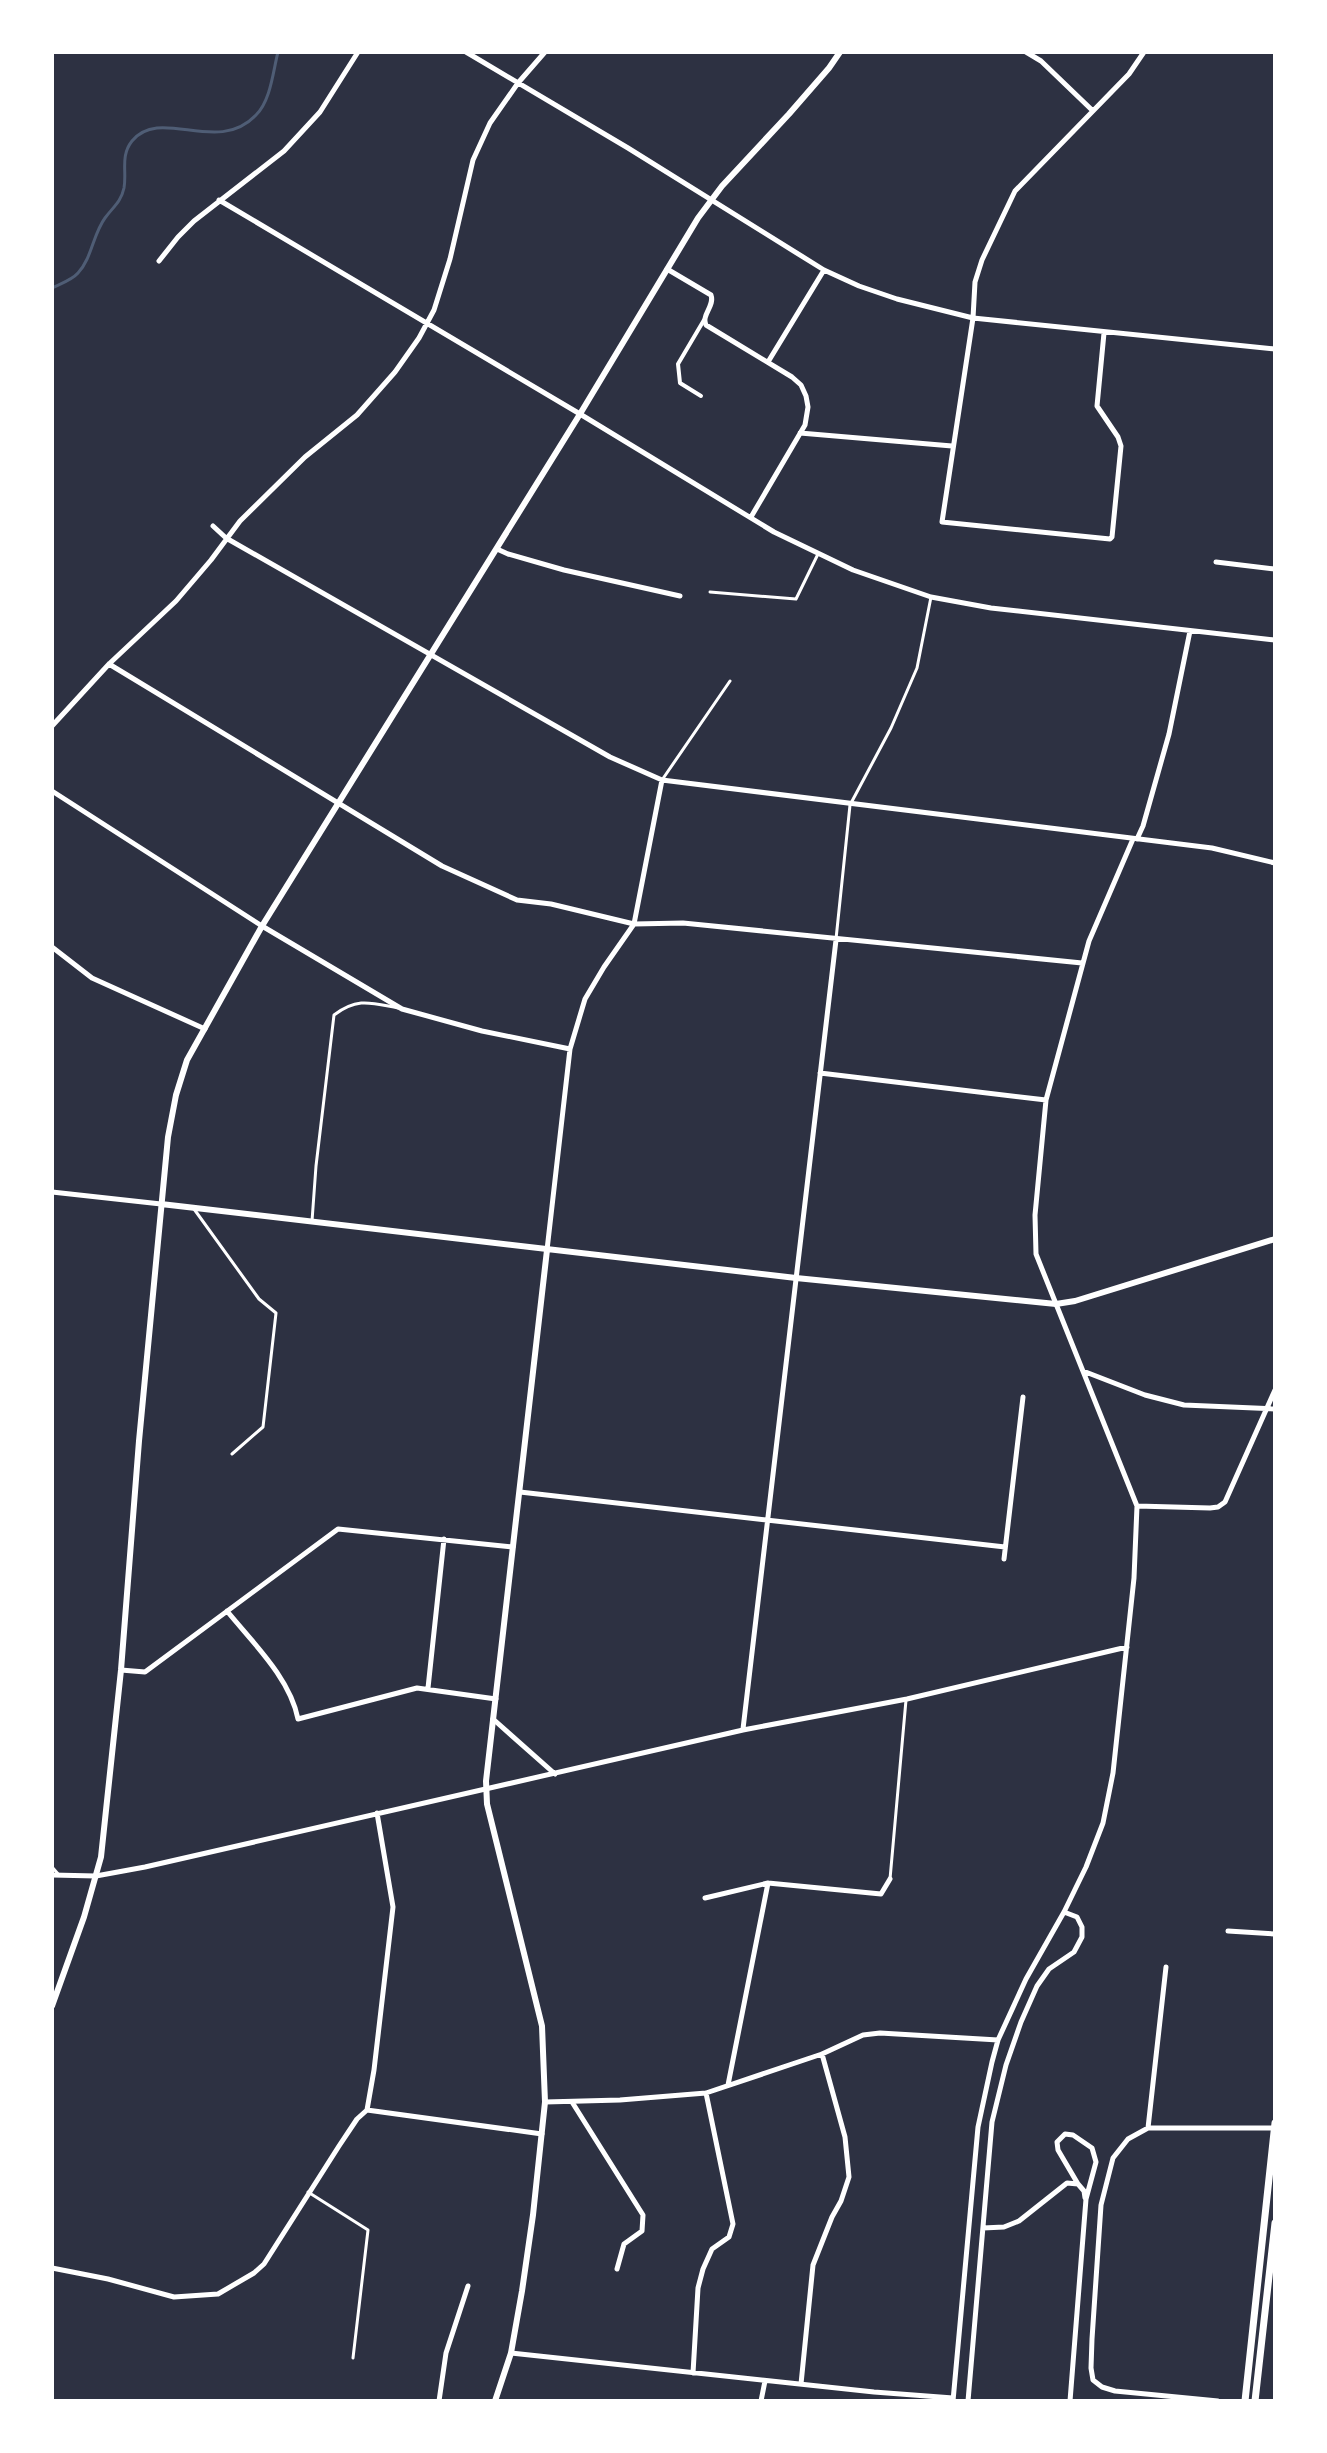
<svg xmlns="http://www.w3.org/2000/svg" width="1327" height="2453" font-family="'Sofia Sans Condensed',sans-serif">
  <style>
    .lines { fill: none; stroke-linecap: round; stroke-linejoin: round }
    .stream { stroke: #4f5d75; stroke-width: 3 }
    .service { stroke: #fff; stroke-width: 3 }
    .pedestrian { stroke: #fff; stroke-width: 4 }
    .minor { stroke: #fff; stroke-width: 5 }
    .tertiary { stroke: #fff; stroke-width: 6 }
    .secondary { stroke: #fff; stroke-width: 7 }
  </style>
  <rect width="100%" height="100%" fill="#2d3142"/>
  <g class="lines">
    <path class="stream" d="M52,288C60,284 72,280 78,273C92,258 93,234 105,218C113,207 121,202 124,188C127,172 120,156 132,141C161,106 217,156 256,115C271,100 273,71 278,52"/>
    <path class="service" d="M710,592L796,599L818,554
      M662,780L730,681
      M836,939L850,805L891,728L917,668L931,597
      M194,1209L259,1299L276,1313L263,1427L232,1454
      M312,1221L316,1166L334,1015C358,997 371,1003 398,1008
      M52,1867L59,1875
      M890,1879L906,1700
      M308,2192L368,2230L353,2358"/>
    <path class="pedestrian" d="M701,396L680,383L678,364L704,320"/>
    <path class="minor" d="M466,52L628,148L824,270L859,286L897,299L973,318L1275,349
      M1026,52L1041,61L1093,111
      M219,200L580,414L774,532L853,570L931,597L991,608L1275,640
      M159,261L178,237L194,221L284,151L320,112L358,52
      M667,269L711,295C715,306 701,315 706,325L792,377L801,385L806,396L808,407L805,425L751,517
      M1104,333L1097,406L1118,437L1121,446L1112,537L1110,539L942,522L973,318L975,282L982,260L1015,191L1129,74L1144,52
      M768,362L824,270
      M800,433L952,446
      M213,526L226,538L610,757L662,780L1212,848L1275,863
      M497,549L508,554L564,570L680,596
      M1216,562L1275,569
      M109,664L442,866L517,900L551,904L634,924L683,923L1082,963
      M52,726L109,664L176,601L211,560L240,521L305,457L357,415L395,372L419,338L434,310L450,259L473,160L490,123L518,83L545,52
      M52,791L262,926L402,1009L482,1031L570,1049
      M1137,839L1143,826L1169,734L1190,631
      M52,947L92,978L205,1029
      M820,1073L1046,1100
      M52,1192L161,1204
      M547,1250L570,1049L585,999L604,967L634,924L662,780
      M1083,1371L1145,1395L1184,1405L1275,1409
      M520,1492L1005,1547
      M1137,1506L1210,1508L1218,1507L1225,1502L1275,1390
      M1004,1559L1023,1397
      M227,1611C253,1643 290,1678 298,1719L417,1688L496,1699
      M121,1670L145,1672L338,1529L513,1547
      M428,1688L444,1539
      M493,1719L555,1774
      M743,1729L836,940
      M52,1875L96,1876L145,1867L743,1730L907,1699L1127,1647
      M705,1898L768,1883L881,1894L890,1879
      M1228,1931L1275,1934
      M728,2085L768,1883
      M545,2102L620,2100L706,2093L822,2054L863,2035L880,2033L998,2040
      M572,2102L643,2215L642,2231L624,2244L617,2269
      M367,2110L374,2070L393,1907L377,1813
      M1148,2128L1166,1967
      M983,2228L1004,2227L1019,2221L1067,2183L1078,2184L1084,2191L1085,2198
      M52,2268L108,2279L174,2297L218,2294L254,2273L264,2264L339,2146L357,2119L367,2110L542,2134
      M511,2353L874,2392L953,2398
      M693,2373L698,2288L703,2269L712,2249L729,2237L733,2224L706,2093
      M801,2384L813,2265L832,2217L841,2201L849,2177L845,2137L822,2054
      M439,2401L446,2353L468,2286
      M761,2401L765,2381
      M953,2401L978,2127L992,2062L998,2040L1026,1979L1064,1912L1086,1867L1103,1823L1113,1773L1134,1578L1137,1506L1036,1254L1035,1215L1046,1100L1089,941L1133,839
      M968,2401L992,2122L1006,2065L1021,2022L1037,1986L1049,1969L1074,1952L1082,1937V1927L1077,1917L1064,1912
      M1070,2401L1086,2199L1096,2162L1092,2148L1073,2135L1065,2134L1057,2142L1058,2150L1078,2184
      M1218,2401L1115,2391L1102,2387L1093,2380L1091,2368L1092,2339L1101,2205L1113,2158L1128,2139L1148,2128H1275"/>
    <path class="tertiary" d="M161,1204L796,1278L1056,1304L1075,1301L1275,1239
      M52,2006L84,1917L101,1857L121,1670L139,1441L168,1137L176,1095L187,1060L262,926L580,414L698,218L722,186L789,114L829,68L840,52
      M495,2401L511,2353L522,2291L533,2215L545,2102L542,2026L487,1804L486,1781L547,1250"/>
    <path class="secondary" d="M1245,2401L1275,2123
      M1255,2401L1275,2223"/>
  </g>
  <rect width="1327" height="2453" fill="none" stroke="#ffffff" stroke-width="108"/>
</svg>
